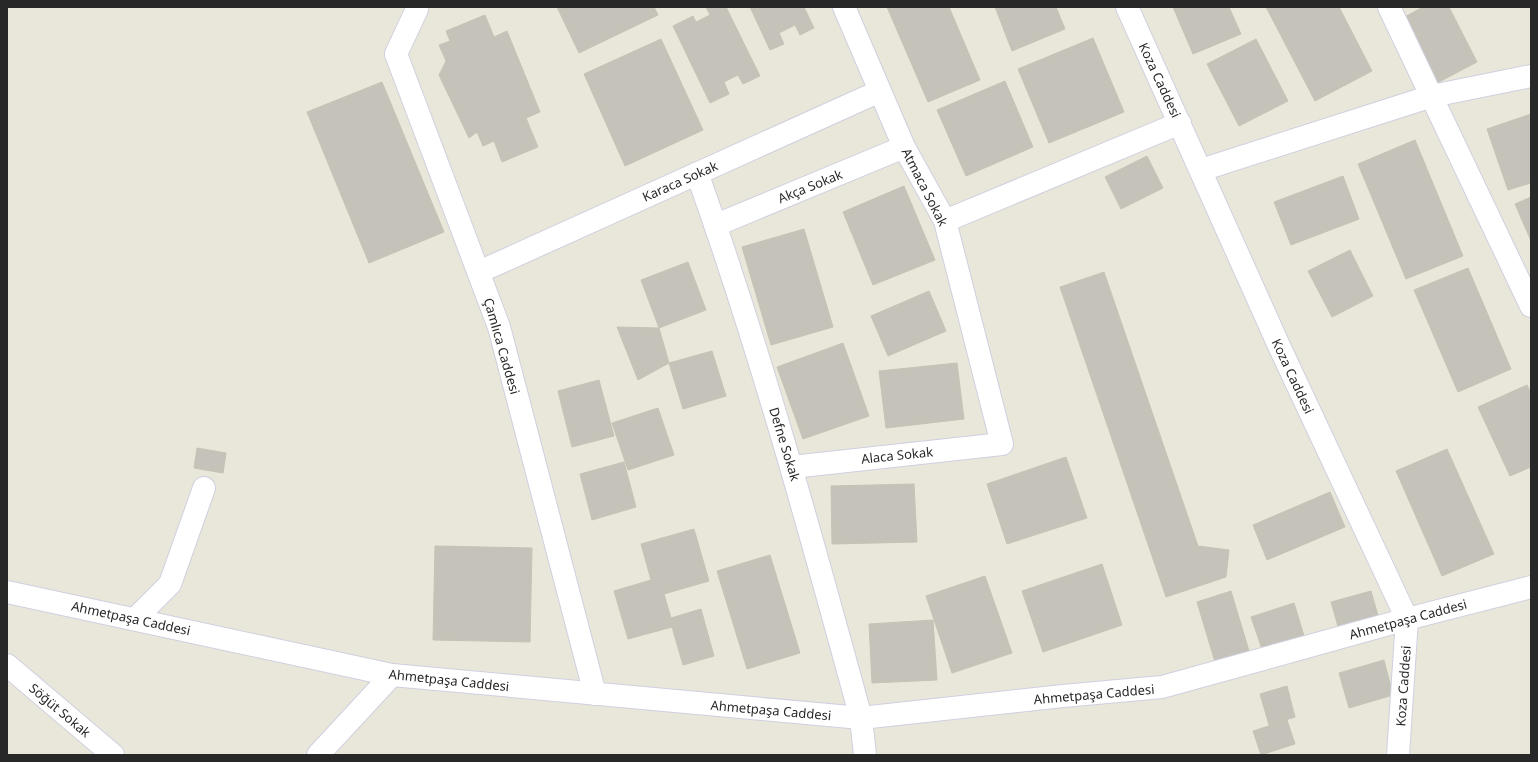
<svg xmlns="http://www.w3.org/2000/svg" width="1538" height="762" font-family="'Noto Sans',sans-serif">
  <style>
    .building { fill: #c5c3b9; stroke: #c4c3b4 }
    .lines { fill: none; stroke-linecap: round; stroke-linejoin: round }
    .street-casing { stroke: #d0cfe0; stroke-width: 24 }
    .secondary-casing { stroke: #d0cfe0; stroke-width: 24 }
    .street { stroke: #fff; stroke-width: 22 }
    .secondary { stroke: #fff; stroke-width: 22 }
    .labels { text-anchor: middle; stroke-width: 3.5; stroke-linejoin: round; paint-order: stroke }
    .street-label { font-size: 13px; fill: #282828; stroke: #fff }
  </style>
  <rect width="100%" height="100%" fill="#e9e7da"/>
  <path class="building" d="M557,7H654L658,15L579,53Z
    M706,7H726L760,76L743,84L738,75L724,82L729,94L710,103L673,26L693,16L696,22L710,15Z
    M750,7H804L814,28L800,35L795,25L779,33L784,44L770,50Z
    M887,7H949L980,80L928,102Z
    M995,7H1056L1065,29L1012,51Z
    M1173,7H1229L1241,34L1193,54Z
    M1266,7H1339L1372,71L1315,101Z
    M1423,7H1449L1477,62L1437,83L1403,18Z
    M485,15L494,37L507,31L540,112L526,118L538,147L502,162L494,141L483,146L477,132L469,138L439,75L446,61L439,45L450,41L446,31Z
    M1093,38L1124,112L1049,143L1018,69Z
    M661,39L703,130L625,166L584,74Z
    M1256,39L1288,101L1239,126L1207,64Z
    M1005,81L1033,147L966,176L937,110Z
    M382,82L444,232L369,263L307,112Z
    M1531,114V183L1508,190L1487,129Z
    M1415,140L1463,256L1406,279L1358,164Z
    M1147,156L1163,188L1121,209L1105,177Z
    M1343,176L1359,219L1291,245L1274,202Z
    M904,186L935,260L873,285L843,212Z
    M1531,197V241L1515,204Z
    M804,229L833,327L771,345L742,247Z
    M1350,250L1373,296L1332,317L1308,271Z
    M688,262L706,310L659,328L641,280Z
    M1468,268L1511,369L1458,392L1414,290Z
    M1104,272L1198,546L1229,550L1226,577L1166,597L1060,287Z
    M929,291L946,331L888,356L871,316Z
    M617,327L659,328L669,363L638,380Z
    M843,343L869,416L803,439L777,367Z
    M712,351L726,396L683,409L669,363Z
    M957,363L964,419L886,428L879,371Z
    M599,380L614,436L572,447L558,391Z
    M1527,385L1531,393V467L1510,476L1478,407Z
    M658,408L674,455L628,470L612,423Z
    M197,448L226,453L223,473L194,468Z
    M1447,449L1494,554L1442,576L1396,471Z
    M1066,457L1087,518L1007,544L987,484Z
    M624,462L636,507L592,520L580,474Z
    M914,484L917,542L832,544L831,486Z
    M1330,492L1345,527L1267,560L1253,525Z
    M694,529L709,581L664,594L671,618L701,609L714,656L683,665L672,627L628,639L614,591L651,580L641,544Z
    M435,546L532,548L530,642L433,640Z
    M770,555L800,653L747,669L717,571Z
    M1102,564L1122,625L1043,652L1022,591Z
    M985,576L1012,653L952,673L926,596Z
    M1231,591L1249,651L1215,662L1197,602Z
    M1371,591L1379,619L1339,630L1331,602Z
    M1294,603L1305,639L1263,652L1251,617Z
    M933,620L937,680L872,683L869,624Z
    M1384,660L1393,695L1349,708L1339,673Z
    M1287,686L1295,717L1269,725L1260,694Z
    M1287,720L1295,744L1261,755L1253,731Z"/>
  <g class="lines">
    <defs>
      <path id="street" d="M1389,7L1531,306
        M1201,170L1432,96L1531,76
        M697,173C761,352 811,535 861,718L865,755
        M945,221L1180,123
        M716,225L904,147
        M479,272L880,91
        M792,467L1002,444L945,221L904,147L844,7
        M135,619L170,584L204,488
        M7,665L113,755
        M318,755L392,675"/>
      <path id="secondary" d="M1127,7L1280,348L1407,619L1398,755
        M417,9L396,54L499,327L595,694
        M7,592L392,675L861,718L1063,696L1162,687L1407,619L1531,587"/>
    </defs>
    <use href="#street" class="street-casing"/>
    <use href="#secondary" class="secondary-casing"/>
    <use href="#street" class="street"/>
    <use href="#secondary" class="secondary"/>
  </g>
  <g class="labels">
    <g class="street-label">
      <text transform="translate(1160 80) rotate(65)" y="5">Koza Caddesi</text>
      <text transform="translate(680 181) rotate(-24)" y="5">Karaca Sokak</text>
      <text transform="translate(810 186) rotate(-22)" y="5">Akça Sokak</text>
      <text transform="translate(925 187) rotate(63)" y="5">Atmaca Sokak</text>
      <text transform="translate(502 346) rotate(74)" y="5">Çamlıca Caddesi</text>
      <text transform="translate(1293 376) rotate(65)" y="5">Koza Caddesi</text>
      <text transform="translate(785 444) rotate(73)" y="5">Defne Sokak</text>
      <text transform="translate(897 455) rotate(-6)" y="5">Alaca Sokak</text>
      <text transform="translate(131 618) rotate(12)" y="5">Ahmetpaşa Caddesi</text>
      <text transform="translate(1408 619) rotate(-15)" y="5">Ahmetpaşa Caddesi</text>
      <text transform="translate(449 680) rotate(6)" y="5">Ahmetpaşa Caddesi</text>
      <text transform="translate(1403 686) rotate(-86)" y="5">Koza Caddesi</text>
      <text transform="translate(1094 694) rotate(-5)" y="5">Ahmetpaşa Caddesi</text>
      <text transform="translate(60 710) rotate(40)" y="5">Söğüt Sokak</text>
      <text transform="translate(771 710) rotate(5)" y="5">Ahmetpaşa Caddesi</text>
    </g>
  </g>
  <rect width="1538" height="762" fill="none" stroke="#282828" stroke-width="16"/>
</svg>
